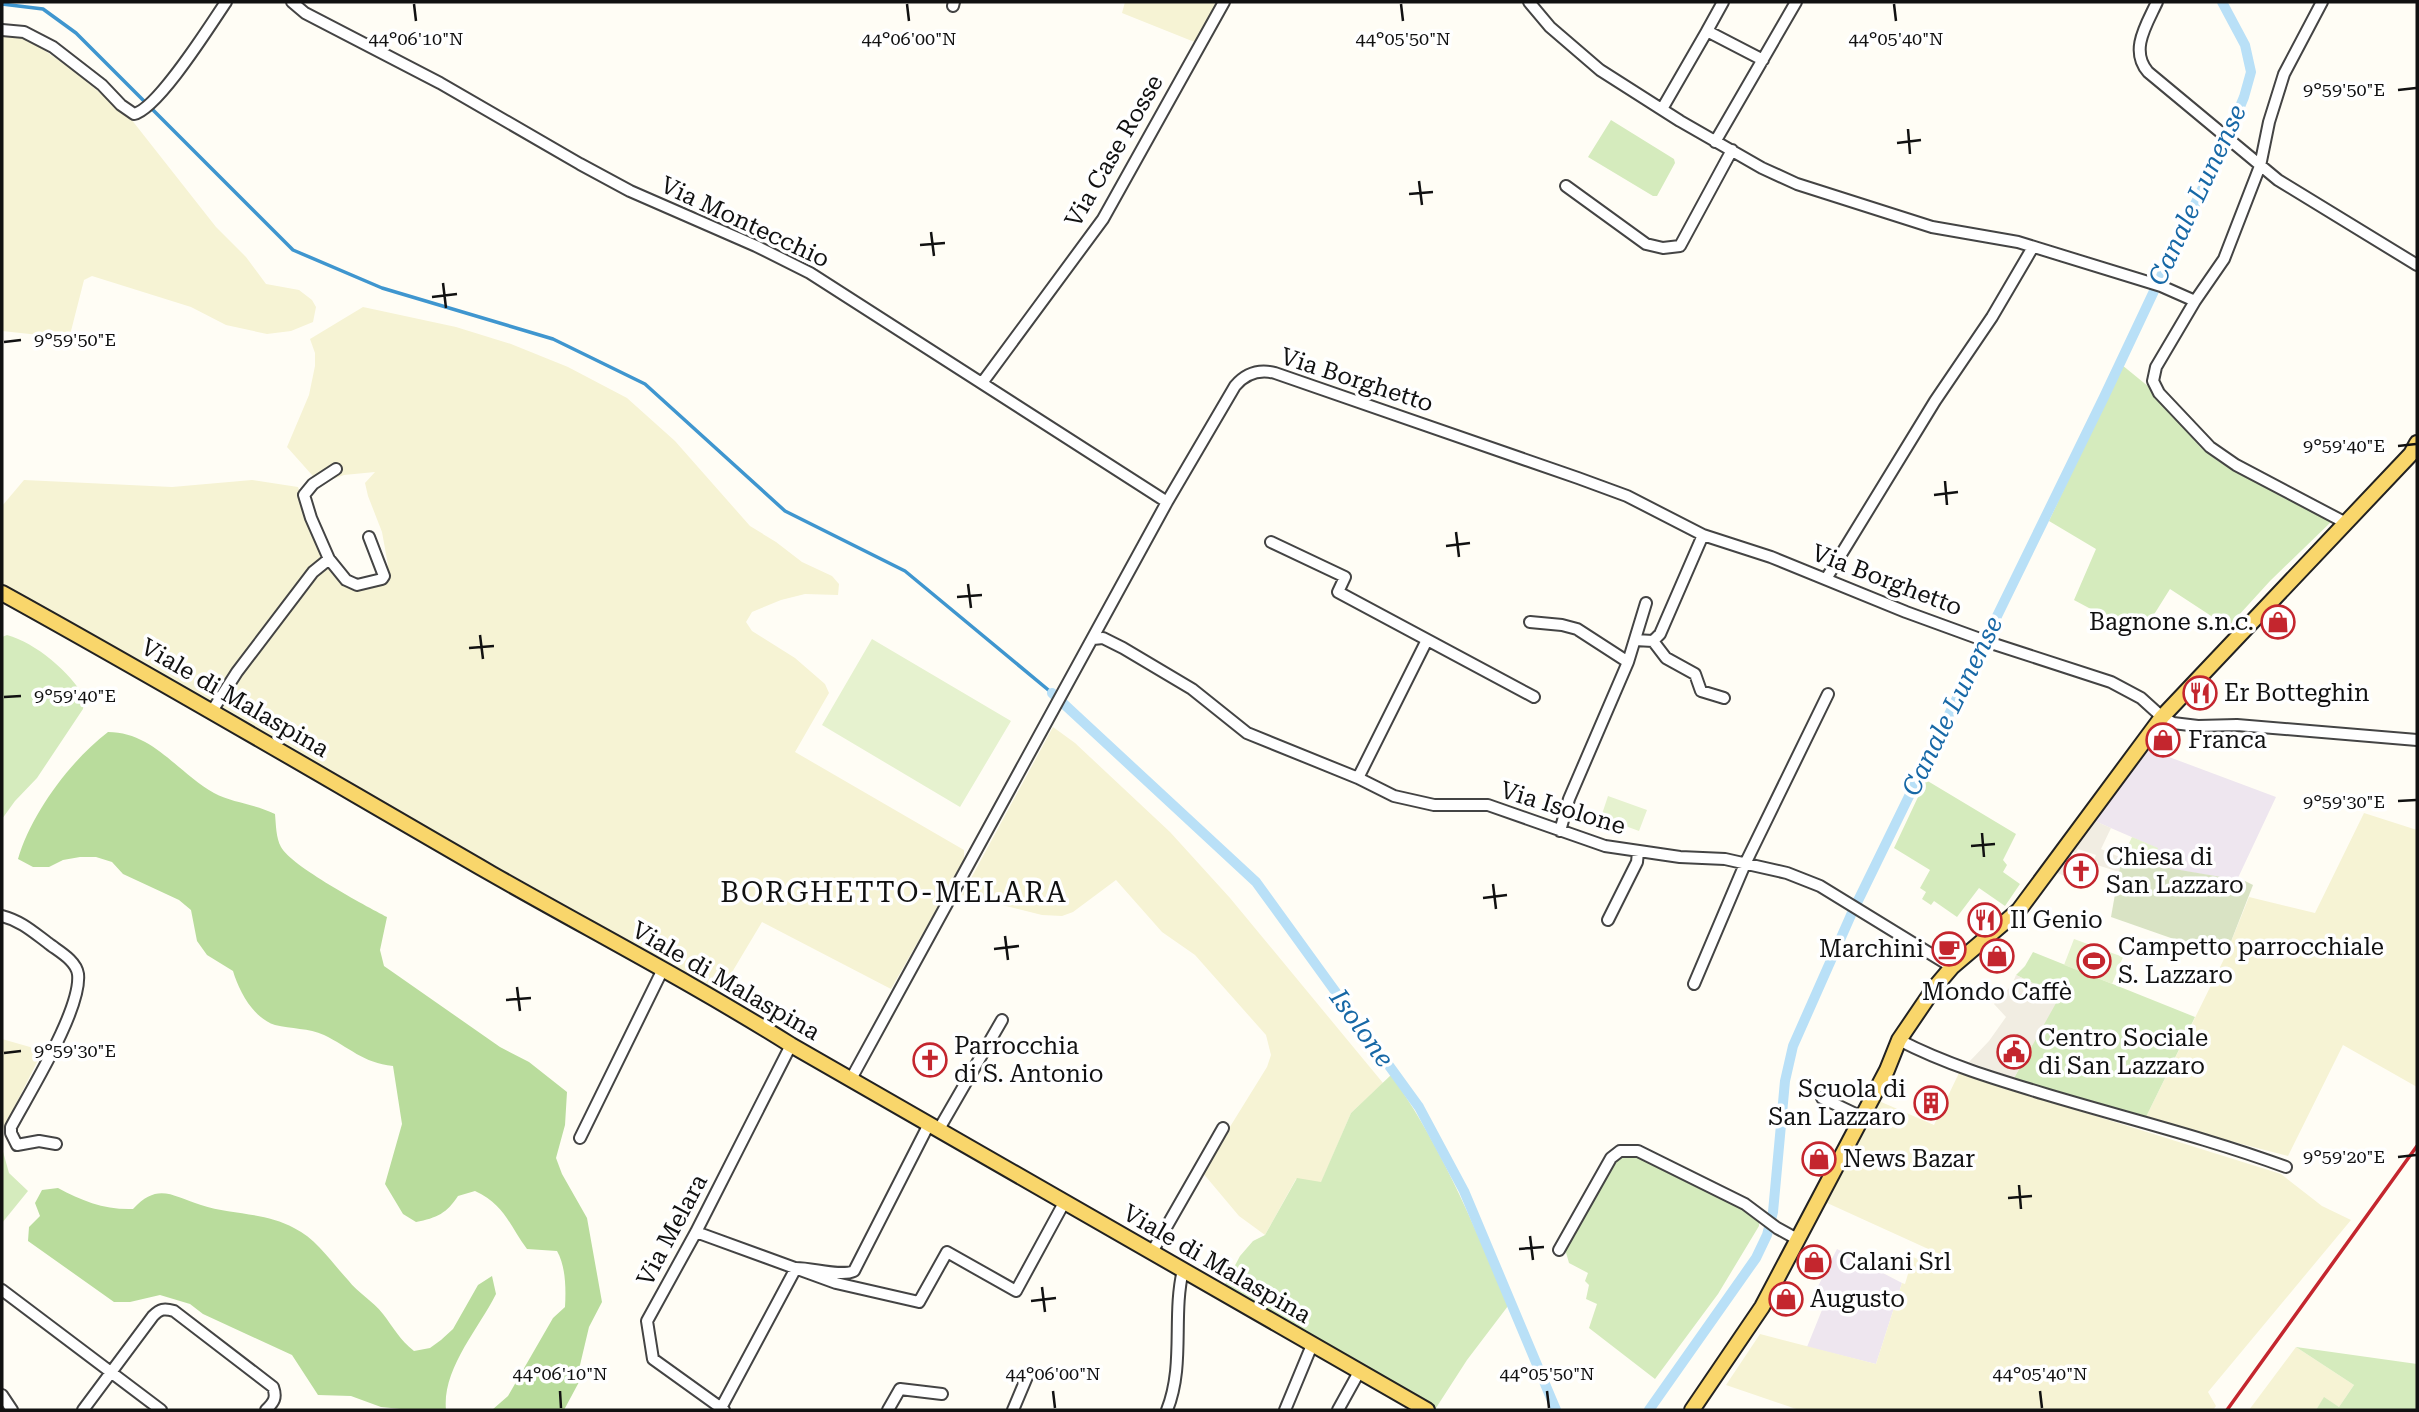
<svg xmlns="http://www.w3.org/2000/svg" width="2419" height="1412" font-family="'Roboto Serif',serif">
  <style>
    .industrial { fill: #eee6ef }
    .farmland { fill: #f6f3d4 }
    .green { fill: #d5ebbd }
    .forest { fill: #b9dc9c }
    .cemetery { fill: #d9e3c4 }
    .pitch { fill: #e6f2cf }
    .plaza { fill: #f1ede2 }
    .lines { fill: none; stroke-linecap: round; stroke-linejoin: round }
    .stream { stroke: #3f96cf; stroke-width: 3.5 }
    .canal { stroke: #b9e0f7; stroke-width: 10 }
    .minor-casing { stroke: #444; stroke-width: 14 }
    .major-casing { stroke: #222; stroke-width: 18 }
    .minor { stroke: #fff; stroke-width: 10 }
    .major { stroke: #f9d66b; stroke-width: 14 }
    .rail { stroke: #c4262e; stroke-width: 3.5 }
    .ticks { fill: none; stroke: #111; stroke-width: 2.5 }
    .labels { text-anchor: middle; stroke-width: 7; stroke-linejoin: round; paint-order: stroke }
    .street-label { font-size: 24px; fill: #111; stroke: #fff }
    .poi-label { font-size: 24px; fill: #111; stroke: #fff; text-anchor: start }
    .water-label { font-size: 26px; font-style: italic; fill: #1768a6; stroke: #fff }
    .quarter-label { font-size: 28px; letter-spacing: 2px; fill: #111; stroke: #fff }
    .ticks-label { font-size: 18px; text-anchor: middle; fill: #111; stroke: #fff; stroke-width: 7; stroke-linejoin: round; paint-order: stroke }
  </style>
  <rect width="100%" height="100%" fill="#fffdf5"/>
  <path class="industrial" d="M2145,748L2276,797L2237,880L2154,866L2157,848L2090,819Z
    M1837,1249L1902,1283L1876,1364L1807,1347L1824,1305L1812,1298Z"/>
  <path class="farmland" d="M1125,2H1216L1197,43L1122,13Z
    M2,34L19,37L38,46L73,70L131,119L216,227L246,257L266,284L299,290L312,300L316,307L313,322L291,331L267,334L226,325L191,307L92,276L84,280L71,331L67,338L2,331Z
    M363,307L456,327L511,344L568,367L627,398L675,441L750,526L776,542L802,562L832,576L839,584L838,595L805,594L781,600L752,612L746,622L752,631L795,658L825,684L829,693L795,752L964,850V861L891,989L762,922L719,994L2,583V506L24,480L172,487L252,480L298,487L318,544L344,583L382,579L388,565L382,532L368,496L365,483L375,472L344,475L320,484L287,447L309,395L315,366V353L310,339Z
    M1053,727L1075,743L1170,832L1230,898L1383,1083L1351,1113L1321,1183L1296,1179L1265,1235L1239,1216L1202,1172L1267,1067L1271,1055L1266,1035L1195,955L1162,932L1116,880L1073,912L1062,916L1042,915L962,895Z
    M2364,813L2417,830V1087L2343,1045L2288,1156L2145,1119L2225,957L2249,897L2315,913Z
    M2,1039L30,1047L39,1052L40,1056L2,1132Z
    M1959,1073L2281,1174L2322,1206L2351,1220L2208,1392L2216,1406L2213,1410H1799L1726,1385L1760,1334L1876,1364L1902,1283L1905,1284L1913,1257L1944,1270L1948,1258L1825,1202L1879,1101L1934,1125Z
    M2296,1347L2354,1385L2339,1407L2324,1398L2316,1410H2249Z"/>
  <path class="green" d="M1611,120L1674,159L1675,163L1657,196H1653L1588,157Z
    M2122,365L2149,387L2201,448L2218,461L2332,521L2270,581L2228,627L2170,589L2143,632L2119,616L2115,622L2074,600L2096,549L2049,521Z
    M7,635C36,643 70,672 85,698L83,709L37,778L15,801L2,819V637Z
    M1926,780L2016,834L2003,860L2007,865L2003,872L2020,884L2005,906L1979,888L1957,917L1934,901L1931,905L1922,899L1926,892L1920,888L1930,870L1894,848Z
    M2033,952L2195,1017L2145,1119L2014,1078L2059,996L2016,975L2025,966Z
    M1391,1075C1441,1145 1475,1227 1508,1306L1467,1360L1436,1408L1224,1286L1240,1256L1253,1241L1265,1235L1297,1178L1321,1182L1351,1113Z
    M2,1148L9,1173L28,1191L2,1223Z
    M1628,1156L1639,1158L1727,1199L1759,1222V1226L1718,1294L1655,1379L1589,1328L1597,1304L1586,1299L1589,1285L1585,1281L1588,1273L1569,1263L1565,1249L1611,1166L1622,1157Z
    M2296,1347L2417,1364V1410H2316L2324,1397L2339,1407L2354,1385Z"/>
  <path class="forest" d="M108,732C153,732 178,773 214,793C233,803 255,804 275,814C276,825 276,838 281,847C291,866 366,906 387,917L380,950L384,966L500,1047L529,1062L567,1092L565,1125L556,1158L562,1174L587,1218L602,1302L589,1327L580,1365L579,1382L564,1410H492L508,1396L553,1318L565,1307C566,1289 566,1267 557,1251L527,1249C509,1225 505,1205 475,1191L458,1196C447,1213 437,1218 416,1222L403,1214L385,1184L402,1124L393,1066C363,1063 349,1047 324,1035C309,1028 291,1029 275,1025C253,1018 239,991 233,971L207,955L197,941L191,910L179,900L123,874L112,862L96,857H80L63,860L49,867H33L18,859C31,814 70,761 108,732Z
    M58,1188C82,1201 105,1210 133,1209C158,1182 172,1196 201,1205C231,1215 265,1212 294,1228C317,1239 331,1262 348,1280C358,1293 373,1301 383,1314C393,1327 400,1340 414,1351L430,1348L441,1340L453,1329L478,1285L492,1276L496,1294C478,1330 442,1369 446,1410H411L381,1407L351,1396L318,1395L292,1355L203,1314L190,1304L160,1295L130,1302H114L28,1241L29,1227L40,1216L35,1203L42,1190Z"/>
  <path class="cemetery" d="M2121,860L2245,881L2253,885L2225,957L2111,917Z"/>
  <path class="pitch" d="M872,639L1011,721L960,807L822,725Z
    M1608,796L1647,810L1639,831L1601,817Z
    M2132,837L2158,848L2154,866L2121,860Z
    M2074,939L2123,957L2112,984L2064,965Z"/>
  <path class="plaza" d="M2090,819L2111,828L2101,849L2122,858L2119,872L2097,865L2098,862L2094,860L2096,855L2078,849L2076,853L2072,852L2065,870L2069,873L2067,877L2055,872Z
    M2016,975L2060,996L2014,1078L1969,1062L1989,1041L2006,1017L1994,1004L2012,985Z"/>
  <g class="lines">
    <path class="stream" d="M2,4L43,9L76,33L293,250L382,288L553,339L645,384L785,511L905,571L1052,693"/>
    <path class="canal" d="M1052,693L1256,882L1419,1107L1464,1191L1556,1410
      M1649,1410L1756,1258L1767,1235L1773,1212L1785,1081L1793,1046L1851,915L2104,397L2231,128L2244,97L2251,72L2245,45L2222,2"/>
    <defs>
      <path id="minor" d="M292,2L305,13L440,83L580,164L630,191L756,246L810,273L1167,502
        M1529,2L1550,27L1600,70L1680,121L1762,168L1797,184L1932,227L2018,242L2161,286L2195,301
        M1723,2L1707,31L1763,60
        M2157,2C2147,24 2129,50 2148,72L2278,180L2417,265
        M2322,2L2284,74L2269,122L2260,166L2224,259L2195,301L2156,367L2153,381L2159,393L2210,447L2236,465L2346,523
        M953,6L954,2
        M2,30L24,32L53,47L102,85L121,105L134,114C158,109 211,24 226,2
        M1662,109L1707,31
        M1715,142L1796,2
        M1566,186L1646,244L1663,248L1680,246L1732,150
        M982,383L1103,219L1224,2
        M1271,542L1345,577L1338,592L1534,697
        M329,559L346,580L357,585L382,579L384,576L369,537
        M1826,579L1935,401L1992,317L2033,247
        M1530,622L1562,625L1577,629L1628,662
        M1093,639L1103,638L1123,648L1192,689L1247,733L1358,778L1394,796L1434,805H1488L1605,846L1680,857L1725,859L1787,873L1820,886L1952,967
        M1635,640L1653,641L1666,658L1695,674L1701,691L1724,698
        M1653,641L1660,634L1703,535
        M212,711L237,672L313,572L329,559L311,518L304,495L313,484L336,469
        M1358,778L1427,640
        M1560,831L1569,799L1628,662L1646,603
        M2,916C21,921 32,931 48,943C58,951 76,960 78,974C82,1009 29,1093 11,1127V1133L17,1145L39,1141L56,1144
        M1608,920L1637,862L1638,852
        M1694,984L1745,864L1828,694
        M1899,1040C1945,1064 1995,1079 2045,1094C2125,1118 2207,1138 2286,1167
        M851,1079L1167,502L1235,386C1246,373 1259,369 1275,373L1578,478L1627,496L1703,535L1771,557L1906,612L1991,643L2111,682L2141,698L2162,717L2173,723L2198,726L2237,725L2417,740
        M1822,1098L1862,1117
        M939,1129L1002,1020
        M580,1138L663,969
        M696,1232L836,1283L919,1302L947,1252L1016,1291L1065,1201
        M1559,1250L1611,1158L1620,1151H1638L1745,1204L1777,1228L1797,1239
        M1152,1252L1223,1128
        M2,1290L161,1410
        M2,1395L12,1410
        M721,1408L796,1268C813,1268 841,1277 854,1271L929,1124
        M83,1410L153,1316C160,1309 164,1308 174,1311L273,1387C277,1398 274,1402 266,1410
        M724,1410L653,1359L647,1321L696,1232L791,1045
        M888,1410L900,1389L942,1394
        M1013,1410L1029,1372
        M1167,1410C1185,1365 1172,1316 1183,1270
        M1285,1410L1312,1345
        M1338,1410L1359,1372"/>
      <path id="major" d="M2,593C167,684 329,780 492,874C592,931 694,984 791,1045L1427,1410
        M1692,1410L1762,1307L1887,1070L1899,1040L1935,987L1952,967L2019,910L2162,717L2411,454L2417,443"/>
    </defs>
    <use href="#minor" class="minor-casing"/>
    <use href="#major" class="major-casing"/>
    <use href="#minor" class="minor"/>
    <use href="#major" class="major"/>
    <path class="rail" d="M2227,1410L2417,1146"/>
  </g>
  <path class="ticks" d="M414,4L416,21M907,4L909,21M1401,4L1403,21M1894,4L1896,21M2398,90L2416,88M1908,129L1910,154M1897,143L1921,140M1419,181L1422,205M1409,194L1433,192M931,232L934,256M920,245L945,243M443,283L446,308M432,297L457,294M4,342L21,340M2398,446L2416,444M1945,481L1947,505M1934,495L1958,492M1456,532L1459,557M1446,546L1470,543M968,584L971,608M957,597L982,595M480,635L483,659M469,648L494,646M4,697L21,696M2398,801L2416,800M1982,833L1984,857M1971,846L1995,844M1493,884L1496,909M1483,898L1507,895M1005,936L1008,960M994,949L1019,946M517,987L520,1011M506,1000L531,998M4,1053L21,1051M2398,1157L2416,1155M2019,1185L2021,1209M2008,1198L2032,1196M1530,1236L1533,1260M1519,1249L1544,1247M1042,1287L1045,1312M1031,1301L1056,1298M560,1391L561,1408M1053,1391L1055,1408M1547,1391L1549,1408M2040,1391L2042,1408"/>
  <defs>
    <symbol id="shop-ring" viewBox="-11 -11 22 22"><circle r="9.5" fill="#fff" stroke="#c4262e" stroke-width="1.5"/><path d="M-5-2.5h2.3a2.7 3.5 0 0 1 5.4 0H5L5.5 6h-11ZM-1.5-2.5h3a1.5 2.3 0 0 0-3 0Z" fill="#c4262e"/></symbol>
    <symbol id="restaurant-ring" viewBox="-11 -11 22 22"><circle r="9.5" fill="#fff" stroke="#c4262e" stroke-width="1.5"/><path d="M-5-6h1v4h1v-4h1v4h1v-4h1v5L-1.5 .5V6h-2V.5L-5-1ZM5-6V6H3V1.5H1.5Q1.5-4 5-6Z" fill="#c4262e"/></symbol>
    <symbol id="church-ring" viewBox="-11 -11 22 22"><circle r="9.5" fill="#fff" stroke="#c4262e" stroke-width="1.5"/><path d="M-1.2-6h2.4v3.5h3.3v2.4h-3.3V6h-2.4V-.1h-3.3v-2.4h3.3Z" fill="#c4262e"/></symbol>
    <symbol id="cafe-ring" viewBox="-11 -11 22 22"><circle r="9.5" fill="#fff" stroke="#c4262e" stroke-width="1.5"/><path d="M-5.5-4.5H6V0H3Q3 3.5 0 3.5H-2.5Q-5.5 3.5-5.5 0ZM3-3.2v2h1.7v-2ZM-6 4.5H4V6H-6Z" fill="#c4262e"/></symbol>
    <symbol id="stadium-ring" viewBox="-11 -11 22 22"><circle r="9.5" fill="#fff" stroke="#c4262e" stroke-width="1.5"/><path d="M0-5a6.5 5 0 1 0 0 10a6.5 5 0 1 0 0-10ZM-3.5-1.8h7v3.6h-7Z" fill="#c4262e"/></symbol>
    <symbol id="civic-ring" viewBox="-11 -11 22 22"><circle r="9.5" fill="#fff" stroke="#c4262e" stroke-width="1.5"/><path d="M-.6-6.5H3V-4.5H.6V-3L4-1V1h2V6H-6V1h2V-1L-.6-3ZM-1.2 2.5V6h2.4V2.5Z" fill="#c4262e"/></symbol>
    <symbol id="building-ring" viewBox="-11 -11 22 22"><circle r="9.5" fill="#fff" stroke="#c4262e" stroke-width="1.5"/><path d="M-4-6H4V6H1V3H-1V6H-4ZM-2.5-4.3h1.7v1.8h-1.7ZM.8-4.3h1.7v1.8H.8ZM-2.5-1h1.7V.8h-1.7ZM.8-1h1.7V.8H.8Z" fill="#c4262e"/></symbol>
  </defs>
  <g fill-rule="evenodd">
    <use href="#shop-ring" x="2259" y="603" width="38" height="38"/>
    <use href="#restaurant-ring" x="2181" y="674" width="38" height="38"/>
    <use href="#shop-ring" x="2144" y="721" width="38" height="38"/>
    <use href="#church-ring" x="2062" y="852" width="38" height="38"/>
    <use href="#restaurant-ring" x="1966" y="901" width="38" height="38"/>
    <use href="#cafe-ring" x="1930" y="930" width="38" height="38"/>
    <use href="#shop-ring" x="1978" y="937" width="38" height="38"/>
    <use href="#stadium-ring" x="2075" y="942" width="38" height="38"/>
    <use href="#civic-ring" x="1995" y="1033" width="38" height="38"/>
    <use href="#church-ring" x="911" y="1041" width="38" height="38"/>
    <use href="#building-ring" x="1912" y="1084" width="38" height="38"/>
    <use href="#shop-ring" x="1800" y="1140" width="38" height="38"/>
    <use href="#shop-ring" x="1795" y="1243" width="38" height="38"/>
    <use href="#shop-ring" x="1767" y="1280" width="38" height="38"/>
  </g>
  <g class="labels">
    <g class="street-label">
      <text transform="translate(1114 151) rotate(-60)" y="8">Via Case Rosse</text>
      <text transform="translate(745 222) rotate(25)" y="8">Via Montecchio</text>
      <text transform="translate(1357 380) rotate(18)" y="8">Via Borghetto</text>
      <text transform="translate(1887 580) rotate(21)" y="8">Via Borghetto</text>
      <text transform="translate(235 698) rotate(30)" y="8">Viale di Malaspina</text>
      <text transform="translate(1563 808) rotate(17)" y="8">Via Isolone</text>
      <text transform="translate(726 981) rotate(30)" y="8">Viale di Malaspina</text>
      <text transform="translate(672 1230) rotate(-62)" y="8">Via Melara</text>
      <text transform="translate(1217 1264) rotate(30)" y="8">Viale di Malaspina</text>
    </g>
    <g class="poi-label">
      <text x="2254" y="630" text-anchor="end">Bagnone s.n.c.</text>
      <text x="2224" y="701">Er Botteghin</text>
      <text x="2188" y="748">Franca</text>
      <text x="2106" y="865">Chiesa di<tspan x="2106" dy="28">San Lazzaro</tspan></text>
      <text x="2010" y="928">Il Genio</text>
      <text x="2118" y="955">Campetto parrocchiale<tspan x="2118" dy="28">S. Lazzaro</tspan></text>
      <text x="1924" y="957" text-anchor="end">Marchini</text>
      <text x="1997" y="1000" text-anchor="middle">Mondo Caffè</text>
      <text x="2038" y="1046">Centro Sociale<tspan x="2038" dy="28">di San Lazzaro</tspan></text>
      <text x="954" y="1054">Parrocchia<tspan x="954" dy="28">di S. Antonio</tspan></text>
      <text x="1906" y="1097" text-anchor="end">Scuola di<tspan x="1906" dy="28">San Lazzaro</tspan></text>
      <text x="1843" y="1167">News Bazar</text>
      <text x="1839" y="1270">Calani Srl</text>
      <text x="1810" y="1307">Augusto</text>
    </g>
    <g class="water-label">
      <text transform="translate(2197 195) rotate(-65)" y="9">Canale Lunense</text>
      <text transform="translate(1952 706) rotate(-64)" y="9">Canale Lunense</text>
      <text transform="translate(1362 1028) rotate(54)" y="9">Isolone</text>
    </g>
    <g class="quarter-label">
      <text x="894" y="902">BORGHETTO-MELARA</text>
    </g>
  </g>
  <g class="ticks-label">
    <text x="416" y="45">44°06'10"N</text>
    <text x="909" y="45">44°06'00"N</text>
    <text x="1403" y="45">44°05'50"N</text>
    <text x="1896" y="45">44°05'40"N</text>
    <text x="2344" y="96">9°59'50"E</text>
    <text x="75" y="346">9°59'50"E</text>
    <text x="2344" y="452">9°59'40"E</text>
    <text x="75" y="702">9°59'40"E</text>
    <text x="2344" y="808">9°59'30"E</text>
    <text x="75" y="1057">9°59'30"E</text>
    <text x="2344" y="1163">9°59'20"E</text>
    <text x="560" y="1380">44°06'10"N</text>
    <text x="1053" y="1380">44°06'00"N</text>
    <text x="1547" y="1380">44°05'50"N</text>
    <text x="2040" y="1380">44°05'40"N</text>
  </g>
  <rect width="2419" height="1412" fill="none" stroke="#111111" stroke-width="7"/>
</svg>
